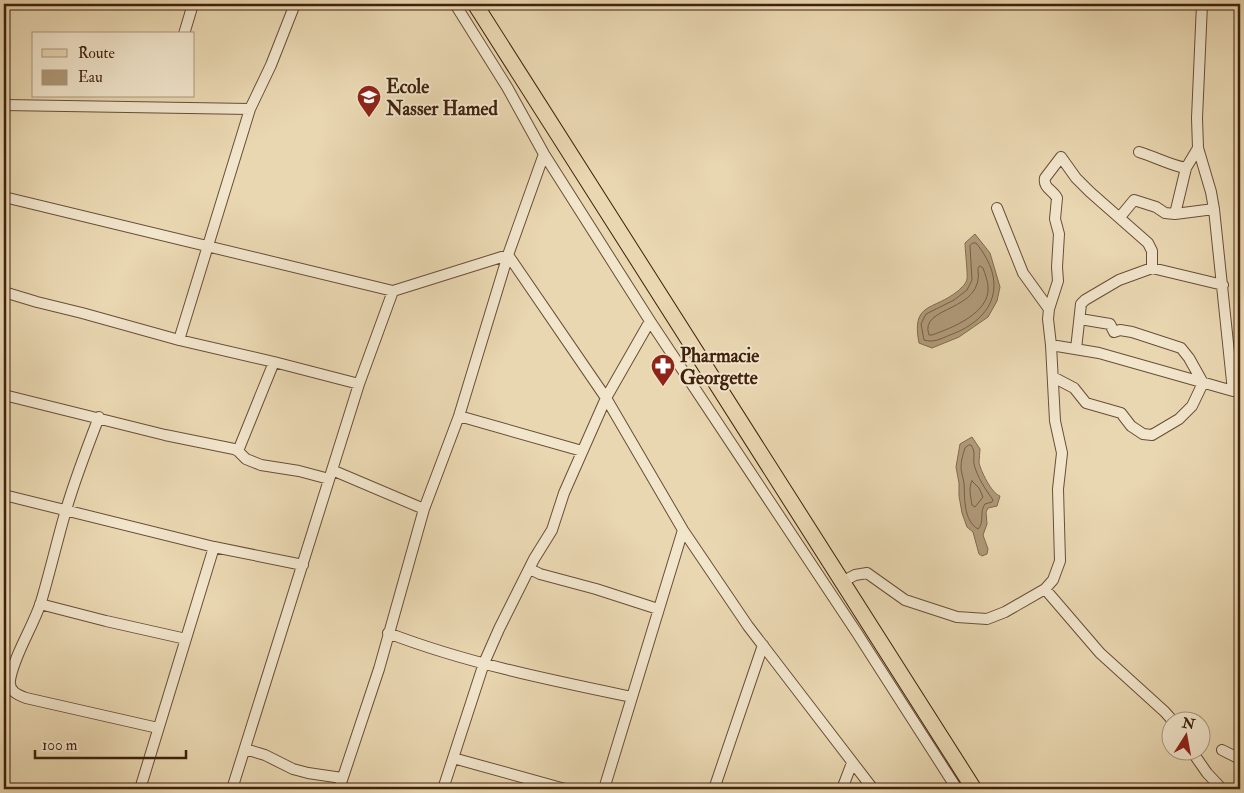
<svg xmlns="http://www.w3.org/2000/svg" width="1244" height="793" font-family="'IM FELL Double Pica',serif">
  <style>
    .water { fill: #af9979; stroke: #82694d }
    .lines { fill: none; stroke-linecap: round; stroke-linejoin: round }
    .shore { stroke: #775d42; stroke-width: 1 }
    .street-casing { stroke: #6a4e35; stroke-width: 12 }
    .primary-casing { stroke: #3f210c; stroke-width: 17 }
    .street { stroke: #f1e5cc; stroke-width: 10 }
    .primary { stroke: #e9d7b1; stroke-width: 15 }
    .labels { text-anchor: middle; stroke-width: 4; stroke-linejoin: round; paint-order: stroke }
    .poi-label { font-size: 19px; font-weight: bold; fill: #3f210c; stroke: #f1e5cc; text-anchor: start }
  </style>
  <rect width="100%" height="100%" fill="#e9d7b1"/>
  <filter id="stains"><feTurbulence type="fractalNoise" baseFrequency=".004" numOctaves="4"/><feColorMatrix values="0 0 0 0 .2 0 0 0 0 .09 0 0 0 0 .02 0 0 0 .5 -.17"/></filter>
  <radialGradient id="worn" r=".72"><stop offset=".6" stop-color="#630" stop-opacity="0"/><stop offset="1" stop-color="#630" stop-opacity=".3"/></radialGradient>
  <path class="water" d="M975,234L990,253L1000,287L997,301L988,317L959,337L932,348L919,343C911,302 933,311 958,291C962,287 966,284 967,279C968,275 965,250 965,243Z
    M972,437L980,449C980,453 979,458 979,462C980,470 992,494 1000,496L997,506L988,508L986,512L987,524L983,535L988,549L987,554L982,556L979,554L973,532L967,527L962,513L959,496V483L956,467L960,444Z"/>
  <g class="lines">
    <path class="shore" d="M973,243H976C1008,282 996,318 950,335C940,339 934,343 924,340L921,324L926,314L954,300L967,290L972,280L970,246Z
      M980,266L983,268C985,274 988,281 988,287C990,313 952,328 932,335H929C918,305 985,313 978,269Z
      M969,445H971C976,452 973,457 974,464C977,477 986,490 993,500L992,502L985,504C979,512 985,522 978,529C963,520 965,498 964,483C963,477 961,472 961,467C961,461 963,454 965,448Z
      M972,481L979,488L983,497L975,507L972,505C971,498 968,488 972,481Z"/>
    <defs>
      <path id="street" d="M455,4L507,87L544,154L650,321L857,633L957,789
        M1202,4L1197,118L1198,148L1211,192L1214,209L1233,391
        M184,34L193,4
        M4,105L250,109L179,340
        M250,109L271,65L295,4
        M1139,152C1156,157 1169,165 1186,168
        M4,197L393,291
        M1175,214L1186,168L1198,148
        M1120,217L1134,200L1156,207L1165,213L1175,214L1214,209
        M508,255L606,398L683,530L748,626L873,789
        M4,292L37,302L82,313L179,340L274,362L238,451
        M1049,309L1058,281L1057,267L1059,234L1055,219L1057,198C1053,190 1043,188 1045,178L1061,157L1076,178L1090,192L1148,243L1152,251V268
        M1051,345L1099,353L1233,391H1239
        M1076,349L1081,304L1085,300L1119,280L1152,268L1223,285
        M274,362L359,384
        M1053,377L1074,388L1086,403L1121,413L1131,426L1143,434L1152,435L1179,419L1192,406L1203,383L1189,358L1181,348L1132,332L1120,330L1114,332L1110,324L1080,319
        M4,395L165,435L234,449L238,451L246,459L261,465L299,471L329,479
        M459,416L582,451
        M99,417C87,448 75,479 66,510C57,541 50,572 41,602C33,627 14,655 10,680C8,691 18,695 26,698L158,728
        M332,470L424,509
        M4,495L214,547L140,789
        M214,547L303,565
        M530,569L540,574L596,589L658,609
        M842,582L855,575L867,573L905,600L957,617L987,619L1005,612L1045,589L1053,580L1060,561L1058,489L1062,453L1055,421L1051,345L1048,319L1049,309L1023,273L997,208
        M1045,589L1100,653L1165,712L1172,720
        M40,604L106,621L186,639
        M388,633C466,663 550,680 632,697
        M245,749L265,755L293,769L308,773L342,778
        M1191,750L1207,773L1222,789
        M1222,750L1240,759
        M453,758L565,789
        M232,789L359,384L393,291L508,255
        M339,789L379,669L424,509L459,416L508,255L544,154
        M443,789L484,663L499,629L534,559L552,530L564,493L606,398L650,321
        M604,789L683,530
        M714,789L763,645
        M842,789L852,763"/>
      <path id="primary" d="M475,4L974,789"/>
    </defs>
    <use href="#street" class="street-casing"/>
    <use href="#primary" class="primary-casing"/>
    <use href="#street" class="street"/>
    <use href="#primary" class="primary"/>
  </g>
  <defs>
    <symbol id="school-pin" viewBox="-11 -11 22 30"><path d="M0 17L-7.5 6A9.5 9.5 0 1 1 7.5 6Z" fill="#8f2418" stroke="#f1e5cc"/><path d="M0-5L7-2L0 1L-7-2ZM-4 1L0 2.5L4 1V4Q0 6-4 4Z" fill="#fff"/></symbol>
    <symbol id="pharmacy-pin" viewBox="-11 -11 22 30"><path d="M0 17L-7.5 6A9.5 9.5 0 1 1 7.5 6Z" fill="#8f2418" stroke="#f1e5cc"/><path d="M-2-6h4v4h4v4h-4v4h-4v-4h-4v-4h4Z" fill="#fff"/></symbol>
  </defs>
  <g fill-rule="evenodd">
    <use href="#school-pin" x="355" y="83" width="28" height="38"/>
    <use href="#pharmacy-pin" x="649" y="352" width="28" height="38"/>
  </g>
  <g class="labels">
    <g class="poi-label">
      <text x="386" y="93">Ecole<tspan x="386" dy="22">Nasser Hamed</tspan></text>
      <text x="680" y="362">Pharmacie<tspan x="680" dy="22">Georgette</tspan></text>
    </g>
  </g>
  <rect width="1244" height="793" fill="none" stroke="#e9d7b1" stroke-width="20"/>
  <rect x="5" y="5" width="1234" height="783" fill="none" stroke="#3f210c" stroke-width="2.5"/>
  <rect x="10" y="10" width="1224" height="773" fill="none" stroke="#3f210c"/>
  <rect x="32" y="32" width="162" height="65" fill="#f1e5cc" stroke="#aa977f"/>
  <rect x="42" y="49" width="25" height="8" fill="#e9d7b1" stroke="#aa977f"/>
  <text x="78" y="58" font-size="15" fill="#3f210c">Route</text>
  <rect x="42" y="70" width="25" height="15" fill="#af9979" stroke="#aa977f"/>
  <text x="78" y="82" font-size="15" fill="#3f210c">Eau</text>
  <g transform="translate(1186 736) rotate(11)"><circle r="24" fill="#f1e5cc" stroke="#aa977f"/>
  <path d="M0-4L9 19L0 12L-9 19Z" fill="#8f2418"/>
  <text y="-8" font-size="14" font-weight="bold" text-anchor="middle" fill="#3f210c">N</text>
  </g>
  <path d="M35 750v8h151v-8" fill="none" stroke="#3f210c" stroke-width="2.5"/>
  <text x="42" y="750" font-size="15" fill="#3f210c" stroke="#f1e5cc" stroke-width="4" paint-order="stroke">100 m</text>
  <rect width="100%" height="100%" filter="url(#stains)"/>
  <rect width="100%" height="100%" fill="url(#worn)"/>
</svg>
